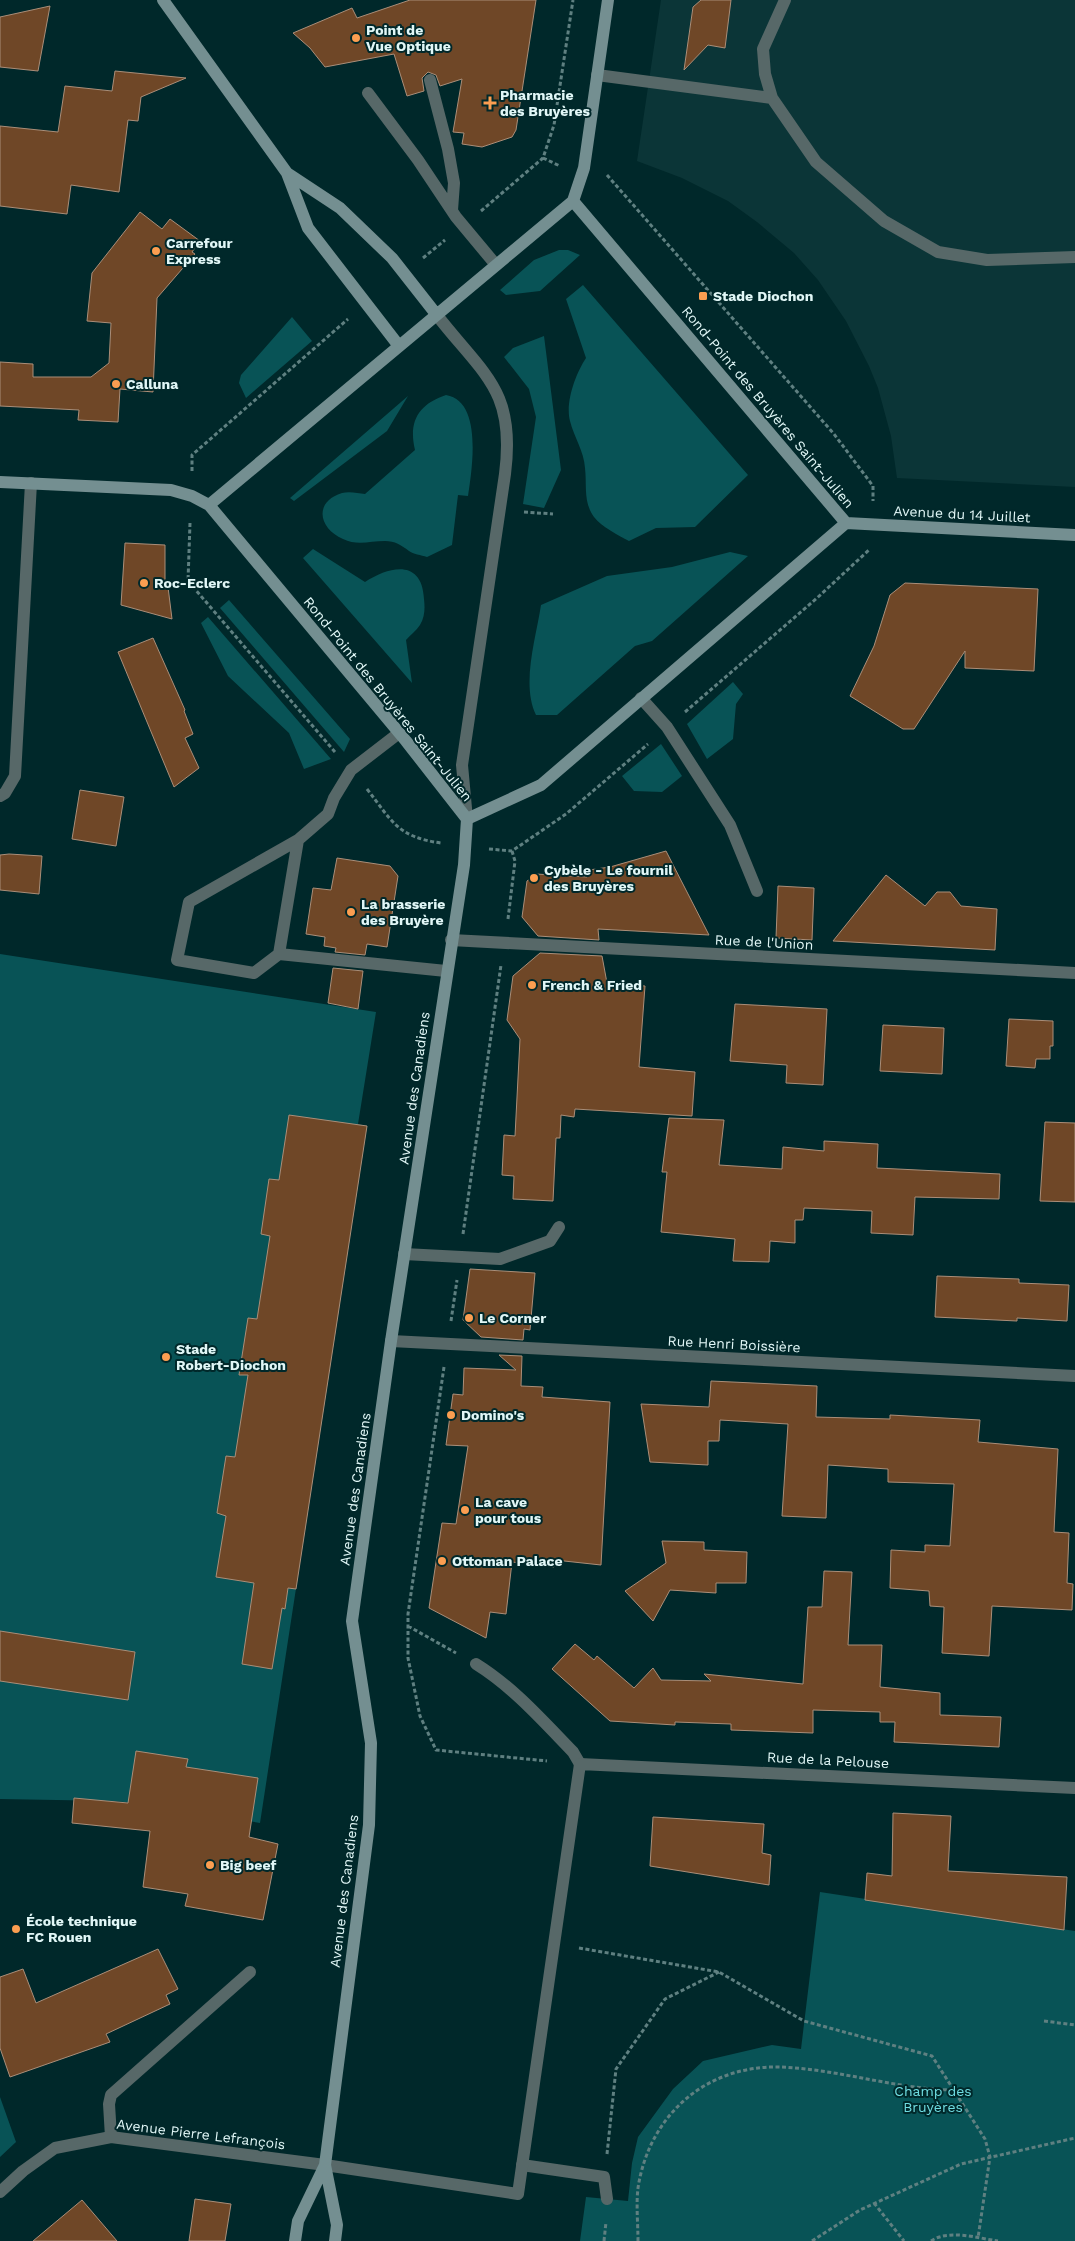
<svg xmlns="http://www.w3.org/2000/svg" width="1075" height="2241" font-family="'Work Sans',sans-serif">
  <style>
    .built { fill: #0b3537 }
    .green { fill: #085356 }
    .building { fill: #6f4727; stroke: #aa8e79 }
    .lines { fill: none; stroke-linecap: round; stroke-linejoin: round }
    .path { stroke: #5f8081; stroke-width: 3; stroke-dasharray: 4 2.5; stroke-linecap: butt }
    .service { stroke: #576868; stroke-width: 12 }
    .minor { stroke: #576868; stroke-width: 12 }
    .tertiary { stroke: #576868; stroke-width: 12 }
    .secondary { stroke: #748f91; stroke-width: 12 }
    .poi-dot { fill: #fb9e51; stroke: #00282a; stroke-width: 2 }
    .labels { text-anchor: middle; stroke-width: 4; stroke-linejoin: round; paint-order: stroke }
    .poi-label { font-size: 14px; font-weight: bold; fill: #e1f7f7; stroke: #00282a; text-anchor: start }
    .street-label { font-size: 14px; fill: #e1f7f7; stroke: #00282a }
    .park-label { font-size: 14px; fill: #6fdde2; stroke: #00282a }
  </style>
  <rect width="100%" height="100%" fill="#00282a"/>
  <path class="built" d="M661,0H1075V487L897,478L891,436L878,388L869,366L846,321L818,280L794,253L757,222L728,201L682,178L637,161Z"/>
  <path class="green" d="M559,250H568L580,255L540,291L506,295L500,290L534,260Z
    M583,285L748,475L695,527L656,528L629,541C618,535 602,527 594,517C583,502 587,485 585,468C584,451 574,437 570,421C565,402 576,373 586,358L566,299Z
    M292,317L312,341L246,398L239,383L241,375Z
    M544,336L561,470L544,508L523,504L536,417L529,389L504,357L513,348Z
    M446,395C483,401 472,470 468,496L458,495L452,545L427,557C421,555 413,554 409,551C401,545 395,541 385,541C370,541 357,546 343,539C319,529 313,502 342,493C349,491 358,493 365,494L415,450C408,421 419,404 446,395Z
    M408,396L387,431L294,501L290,498Z
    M313,549L365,582C390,566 422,559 424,599C425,608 425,617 420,625C416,631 410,635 406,640L412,683L303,558Z
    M730,552L748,556L652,641L635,646L557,715H536C521,684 536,638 541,605L607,576L672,567Z
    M229,600L350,739L344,752L220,608Z
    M208,617L331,759L304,769L289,733L228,676L201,623Z
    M733,682L743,694L736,704L733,739L707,759L687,724Z
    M661,744L682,776L662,792L634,791L622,776Z
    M0,954L376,1012L358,1124L367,1126L260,1823L169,1806L113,1801L0,1799Z
    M820,1892L1075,1931V2241H580L586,2197L628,2201L632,2163L638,2137L673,2089L703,2061L772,2045L801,2049Z
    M0,2097L16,2142L0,2157Z"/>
  <path class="building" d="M410,0H536L516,130L512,137L482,147L462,144L464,133L453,132L462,79L440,86L436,75L428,72L422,78L424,91L407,96L394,54L325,67L310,48L293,33L352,8L357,18Z
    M701,0H731L725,48L708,45L684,70L693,7Z
    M50,6L38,71L0,67V17Z
    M115,71L186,78L141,97L138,121L128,120L119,192L71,185L67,214L0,206V126L58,132L65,86L112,91Z
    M140,212L162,229L170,219L200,241L192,252L195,254L157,298L153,392L120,389L118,422L78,420L79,410L0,406V362L33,364V377H91L109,363L111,323L87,321L92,273Z
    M125,543L165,545V583L168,587L172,619L121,605Z
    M905,583L1038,589L1034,671L965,668V651L914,729H903L850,696L874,646L890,595Z
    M153,638L185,710L184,711L193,734L185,738L199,768L174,787L118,652Z
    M80,790L124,797L116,846L72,839Z
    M666,851L709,935L598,929L599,940L538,936L522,917L527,881L536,874L587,877L589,870L610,867Z
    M9,854L42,856L39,894L0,890V855Z
    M337,858L390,866L398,876L387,947L367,944L365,955L335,952L336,948L324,946L325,937L306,934L313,888L331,890Z
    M886,875L925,906L937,892H950L961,906L997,909L995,950L833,941Z
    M778,886L814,888L812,940L776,938Z
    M540,953L602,956L607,983L645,986L639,1067L695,1072L692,1116L575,1109L574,1117L561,1115L560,1138H556L553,1201L513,1199L514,1176L502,1175L504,1135L515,1136L520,1039L507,1020L513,976Z
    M333,968L363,971L358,1009L328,1003Z
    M735,1004L827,1009L823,1085L786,1083L787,1065L730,1061Z
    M1009,1019L1053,1021V1046H1050V1059H1036L1035,1068L1006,1066Z
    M883,1025L944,1028L942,1074L880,1071Z
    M289,1115L367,1126L296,1589L288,1588L285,1609L282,1608L272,1669L242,1664L254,1583L216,1577L226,1516L217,1513L226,1456L235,1457L248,1375H239L248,1318L257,1319L270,1236L261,1234L269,1179L279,1180Z
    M669,1118L724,1120L719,1165L782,1169L783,1147L824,1151V1141L878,1144L877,1168L1000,1174L999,1199L915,1197L913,1235L871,1233L872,1211L804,1208L803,1220H795V1243L770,1241L769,1262L733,1261L735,1239L661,1232L667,1172H662Z
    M1045,1122L1075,1123V1202L1040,1201Z
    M470,1269L535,1273L530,1330L524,1329L523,1340L481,1337L463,1320Z
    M937,1276L1019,1279V1283L1069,1285L1067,1321L1017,1318V1321L935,1317Z
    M499,1355L522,1356L521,1386L543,1387L542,1397L610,1402L601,1565L555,1560L554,1567L512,1562L506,1614L490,1612L486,1638L429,1608L442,1523L456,1524L468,1446L446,1445L453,1394L463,1395L464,1368L516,1370Z
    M711,1381L817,1386L816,1417L890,1419V1415L980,1420L978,1442L1058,1449L1054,1532L1069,1533L1067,1583L1073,1584L1072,1610L992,1606L989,1656L942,1653L944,1607L930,1606L929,1591L890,1588L891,1550L925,1552V1545L950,1546L954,1484L888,1482V1469L828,1465L826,1518L782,1516L788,1424L720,1420L719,1441H708V1465L650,1462L641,1404L709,1407Z
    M662,1541L704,1542V1550L747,1552L746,1583H716V1593L670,1590L653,1621L625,1591L666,1563Z
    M824,1571L852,1572L848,1645H882L880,1687L940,1693V1715L1001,1717L999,1747L894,1742L895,1722H880V1712L813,1710V1733L731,1730V1724L675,1722V1725L610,1721L552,1669L575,1644L594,1660L597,1656L634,1688L653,1668L661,1680L711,1681L704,1674L803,1684L808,1607H822Z
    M0,1631L135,1652L128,1700L0,1681Z
    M136,1751L188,1759L186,1767L258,1778L249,1837L278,1844L263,1920L185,1906L188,1894L143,1887L150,1831L72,1823L74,1798L128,1803Z
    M893,1813L951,1816L948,1871L1067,1877L1064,1930L865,1900L867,1873L892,1876Z
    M653,1817L764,1824L762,1853L771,1855L769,1885L650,1866Z
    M158,1949L178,1989L166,1995L170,2004L106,2034L110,2042L10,2077L0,2048V1977L23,1969L36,2003Z
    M195,2199L231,2204L225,2241H189Z
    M82,2200L117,2241H33Z"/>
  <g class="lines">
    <path class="path" d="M543,158L560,166
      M607,175L834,434L873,486V501
      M481,211L543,158L554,125L573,0
      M423,258L445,240
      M192,471V455L348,319
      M524,512L553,514
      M190,523L188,581L335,752
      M685,712L817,598L870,549
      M367,789C392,821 397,837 441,843
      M489,849L512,851L566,814L648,744
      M508,919L515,861L512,851
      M463,1234L501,965
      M451,1321L457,1280
      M444,1367L408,1614V1658L420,1716L436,1750L547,1761
      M408,1626L456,1653
      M579,1948L719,1972L804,2021L932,2056L985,2139L990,2157L978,2238
      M1044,2021L1075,2025
      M607,2154L616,2069L665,1999L719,1972
      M874,2203L904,2241
      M604,2241L606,2222
      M638,2241C638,2224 636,2205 638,2188C649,2115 706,2065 780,2067C838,2069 895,2089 953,2090
      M812,2241L860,2210L961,2164L1075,2138
      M931,2241C949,2229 977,2238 998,2241"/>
    <path class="service" d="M785,0L763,49L765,74L772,98L816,162L884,221L938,252L987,260L1075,257
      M597,75L772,98
      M430,80L448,149L454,183L452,210
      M368,93L418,160L456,217L496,265
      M436,314C483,375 516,389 505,474L462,765L467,819
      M641,698L667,727L730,825L757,891
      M399,733L351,770L334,798L328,814L298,840L279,954L446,971
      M279,954L254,973L177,960L189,902L298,840
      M404,1254L500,1259L550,1241L559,1227
      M476,1664C513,1687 542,1720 573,1752L580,1764
      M111,2137L109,2104L111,2095L250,1972
      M522,2165L604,2177L607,2199"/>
    <path class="minor" d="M0,796L5,793L15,776L31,483
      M451,940L1075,973
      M391,1341L1075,1376
      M325,2165L518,2194L580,1764L1075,1788"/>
    <path class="tertiary" d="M0,2192L23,2171L55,2148L111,2137L325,2165"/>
    <path class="secondary" d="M163,0L287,173L308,228L399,346
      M287,173L340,208L392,258L436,314
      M573,201L846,523
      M0,482L171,490L192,496L209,505L406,741L467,819
      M209,505L573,201L584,168L608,0
      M846,523L1075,535
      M467,819L541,785L846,523
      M325,2165L337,2225L335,2241
      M295,2241L298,2221L325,2165L369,1825L371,1743L352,1621L391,1341L464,865L467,819"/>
  </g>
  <g class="poi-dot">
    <circle cx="356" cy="38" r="5"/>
    <path d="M487.5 95.5h5v5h5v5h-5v5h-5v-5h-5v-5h5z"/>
    <circle cx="156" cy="251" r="5"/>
    <rect x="698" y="291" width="10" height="10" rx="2.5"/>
    <circle cx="116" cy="384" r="5"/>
    <circle cx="144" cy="583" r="5"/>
    <circle cx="534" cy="878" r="5"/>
    <circle cx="351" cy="912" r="5"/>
    <circle cx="532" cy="985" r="5"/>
    <circle cx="469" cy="1318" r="5"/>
    <circle cx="166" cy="1357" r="5"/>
    <circle cx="451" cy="1415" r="5"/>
    <circle cx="465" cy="1510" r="5"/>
    <circle cx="442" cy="1561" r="5"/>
    <circle cx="210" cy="1865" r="5"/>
    <circle cx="16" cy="1929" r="5"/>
  </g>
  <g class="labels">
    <g class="poi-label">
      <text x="366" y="35">Point de<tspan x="366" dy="16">Vue Optique</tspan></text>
      <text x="500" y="100">Pharmacie<tspan x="500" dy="16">des Bruyères</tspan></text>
      <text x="166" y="248">Carrefour<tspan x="166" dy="16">Express</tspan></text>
      <text x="713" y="301">Stade Diochon</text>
      <text x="126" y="389">Calluna</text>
      <text x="154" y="588">Roc-Eclerc</text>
      <text x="544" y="875">Cybèle - Le fournil<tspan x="544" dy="16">des Bruyères</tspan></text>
      <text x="361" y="909">La brasserie<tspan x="361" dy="16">des Bruyère</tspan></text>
      <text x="542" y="990">French &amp; Fried</text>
      <text x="479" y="1323">Le Corner</text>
      <text x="176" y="1354">Stade<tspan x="176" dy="16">Robert-Diochon</tspan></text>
      <text x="461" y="1420">Domino's</text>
      <text x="475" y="1507">La cave<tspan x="475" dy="16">pour tous</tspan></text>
      <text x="452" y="1566">Ottoman Palace</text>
      <text x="220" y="1870">Big beef</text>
      <text x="26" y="1926">École technique<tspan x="26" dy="16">FC Rouen</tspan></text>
    </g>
    <g class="street-label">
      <text transform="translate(768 407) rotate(50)" y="5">Rond-Point des Bruyères Saint-Julien</text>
      <text transform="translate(962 514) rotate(3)" y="5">Avenue du 14 Juillet</text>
      <text transform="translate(388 699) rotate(51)" y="5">Rond-Point des Bruyères Saint-Julien</text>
      <text transform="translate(764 942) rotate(3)" y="5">Rue de l'Union</text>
      <text transform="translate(414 1088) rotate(-82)" y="5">Avenue des Canadiens</text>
      <text transform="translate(734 1344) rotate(3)" y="5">Rue Henri Boissière</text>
      <text transform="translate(355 1489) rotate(-82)" y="5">Avenue des Canadiens</text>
      <text transform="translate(828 1760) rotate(3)" y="5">Rue de la Pelouse</text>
      <text transform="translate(344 1891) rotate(-83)" y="5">Avenue des Canadiens</text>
      <text transform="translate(201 2134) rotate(7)" y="5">Avenue Pierre Lefrançois</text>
    </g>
    <g class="park-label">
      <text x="933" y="2096">Champ des<tspan x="933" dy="16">Bruyères</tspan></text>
    </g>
  </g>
</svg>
